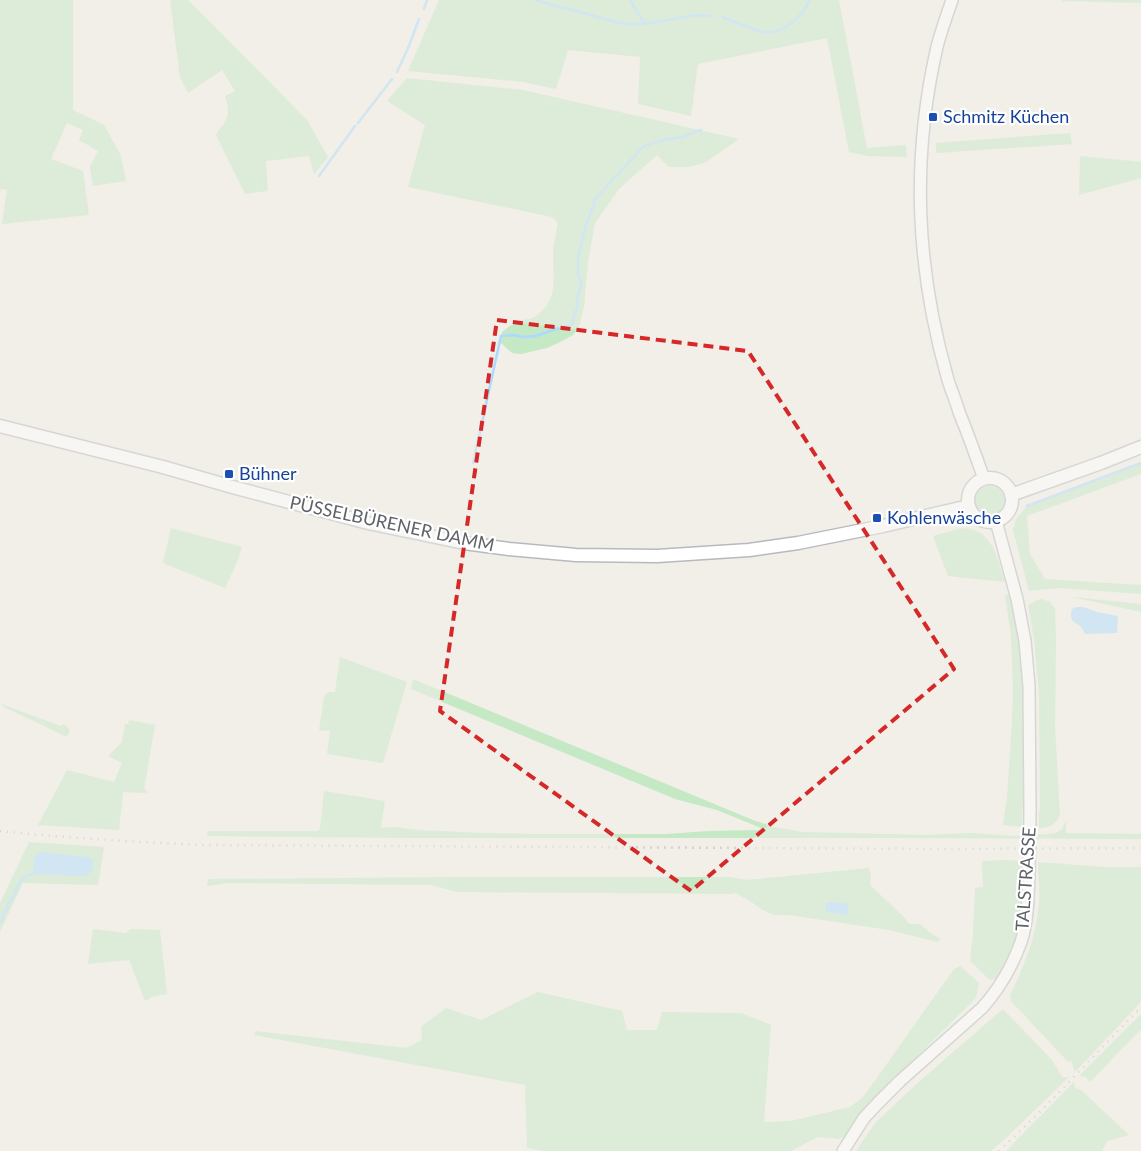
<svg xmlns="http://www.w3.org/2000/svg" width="1141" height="1151" font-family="Lato,sans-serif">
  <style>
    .green { fill: #c5e8c5 }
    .water { fill: #aadaff }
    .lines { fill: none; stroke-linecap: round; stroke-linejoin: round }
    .stream { stroke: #aadaff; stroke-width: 2.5 }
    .tertiary-casing { stroke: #b5b8bc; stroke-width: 14 }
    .secondary-casing { stroke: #b6babf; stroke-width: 15 }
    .tertiary { stroke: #fff; stroke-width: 11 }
    .secondary { stroke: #fff; stroke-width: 12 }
    .rail { stroke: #b6b7b8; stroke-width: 2.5; stroke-dasharray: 1 6; stroke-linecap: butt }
    .tertiary-bridge-casing { stroke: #b5b8bc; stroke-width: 14; stroke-linecap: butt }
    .tertiary-bridge { stroke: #fff; stroke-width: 11 }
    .marked { fill: none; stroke: #d62828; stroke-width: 4; stroke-dasharray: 10 6; stroke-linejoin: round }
    .transit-dot { fill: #1a4fb4; stroke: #fff; stroke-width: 2 }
    .labels { text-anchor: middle; stroke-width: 4.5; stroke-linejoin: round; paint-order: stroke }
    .transit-label { font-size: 18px; fill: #164399; stroke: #fff; text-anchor: start }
    .street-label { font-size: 18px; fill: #5f6368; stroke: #fff }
  </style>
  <rect width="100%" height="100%" fill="#f1efe8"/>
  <path class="green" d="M0,0H73V110L104,125L121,156L126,181L93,186L90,167L98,151L79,140L83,130L67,123L51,159L83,171L89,215L2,224L7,190L0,189Z
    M170,0H188L307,120L328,157L314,174L309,156L266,161L268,191L245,194L216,135C218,129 223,127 225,121C230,114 228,104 225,96L235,91L222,70L188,93L180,77Z
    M439,0H839L867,148L906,145L907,157L868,156L849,152L827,38L698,64L691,116L638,104L640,57L568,50L556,89L523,82L408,71Z
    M1062,0H1141V3L1062,1Z
    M407,78L523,90L739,139L706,162L690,167H669L657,155L619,189L595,223L588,262L584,306L579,328L573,335L558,343L547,348L521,354L512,353L501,343L502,332C507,328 512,324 518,322C528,318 533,320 542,311C558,296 553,274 553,253C554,243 556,233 558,223L552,217L408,187L425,125L387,101Z
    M1070,133L1072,144L936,153V143Z
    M1080,156L1141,162V178L1079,195Z
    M1141,462V474L1027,516L1030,554L1045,579L1141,585V594L1060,588L1029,591L1013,530L1016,519L1027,506Z
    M975 501a15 15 0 1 1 30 0a15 15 0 1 1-30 0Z
    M171,528L242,547L238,560L225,588L163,563Z
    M958,529C962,529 967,528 970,529C994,534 999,563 1005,582L948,576L933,536Z
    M1010,594L1017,620L1023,672L1025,754L1022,827L1003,825L1007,797L1012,722L1013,687L1011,636L1005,595Z
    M1072,597L1141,604V612Z
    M1042,599L1050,602L1055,609L1056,641L1055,726L1060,816C1054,825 1050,828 1039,828V811L1040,810L1039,693L1034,639L1028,605L1037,600Z
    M340,657L407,682L383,763L327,754L330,731L319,730L324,697L328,692H335Z
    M413,679L753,820L774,827L803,832L927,835L971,833L1015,836L1048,834L1056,833L1062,829L1066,821V833L1141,834V839L902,838H410L207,836L208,831H317L320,829L324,791L385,801L381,828L394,827L418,830L482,833L542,834H666L709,831L760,830L761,828L717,810L675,799L411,689Z
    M1,704L61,726L64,724L69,729V732L67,737L4,707Z
    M129,720L155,725L144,789L147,790L146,793L123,792L119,830L38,825L67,770L114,782L122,763L108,756L122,742L125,724H128Z
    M29,842L104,847L98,885L23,883L0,932V903Z
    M1006,860L1022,861L1023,883L1021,915L1018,930L1011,953L998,978L990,980L970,961L973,934L975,888L983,887L982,861Z
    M1038,862L1105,867H1141V1002L1075,1072L1071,1060L1068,1062L1011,1001L1010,996C1024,965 1036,939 1039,904C1040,890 1038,876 1038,862Z
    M869,868L871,877L870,882L871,886L905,918L909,924H920L933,935L940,938L938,942L889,930L789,915H774L763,910L747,899L735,893L732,894L457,892L431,885L229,883L207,886L208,879L457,877H730L748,880Z
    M93,929L126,933L131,929L160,930L167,994L154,996L145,1001L129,960L88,964Z
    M960,966L979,983L976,998L861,1112L845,1136L839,1139L818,1137L791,1151H544L527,1148L525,1085L254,1035L255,1031L407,1048L422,1040L421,1027L446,1008L481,1020L538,992L622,1011L627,1030H657L662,1012L741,1013L771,1025L764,1122L791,1121L850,1107L862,1098L869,1089L954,969Z
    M1003,1009L1052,1060L1062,1077H1069L1007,1137L991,1151H856L875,1123L922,1079Z
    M1141,1014V1029L1090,1082L1086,1077L1079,1076Z
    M1074,1082L1075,1088L1081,1090L1129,1135L1107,1141L1102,1151H1006Z"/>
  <path class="water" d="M1077,607H1083L1097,612L1118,616L1117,633L1085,634C1081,620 1067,626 1072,609Z
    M40,852L88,857L93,860V865L92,872L84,876H79L32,874C36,864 30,859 40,852Z
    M828,902L846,903L848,906V913L846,915L827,912L825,911L826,903Z"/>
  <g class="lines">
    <path class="stream" d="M535,0L624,24H645L696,15L713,16
      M630,0L645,24
      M424,9L427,0
      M723,17C733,21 755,31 764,32C785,34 801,17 810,0
      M397,72L409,46L419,19
      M358,123L392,79
      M319,176L355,126
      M473,463L501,336L512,335L525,337L535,336L572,324L574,315L577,309L578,295L581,286V281L578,275V258L586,224L594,205V200L643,147C657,140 667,140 682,137C688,135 695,132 701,130
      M1027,506L1141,463
      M0,922L2,920L3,914L8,908L9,902L14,896L18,885L26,876L32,874"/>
    <defs>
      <path id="tertiary" d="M952,0C947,15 941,31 937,47C911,160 916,268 948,380C951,390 956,401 959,412C968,434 976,456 984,479
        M996,521L1017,599L1025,641L1029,686L1030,811
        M843,1151L864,1118L878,1103L900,1081L982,1008C1000,988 1012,967 1021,942C1028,921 1028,898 1029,877"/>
      <path id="secondary" d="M0,426L163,467L229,486L368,523L464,543L509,549L576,555L657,556L749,550L798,543L883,526L969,506
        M968 500a22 22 0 1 1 44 0a22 22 0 1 1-44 0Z
        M1011,495L1101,463L1141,447"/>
    </defs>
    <use href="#tertiary" class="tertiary-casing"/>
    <use href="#secondary" class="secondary-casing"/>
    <use href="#tertiary" class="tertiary"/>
    <use href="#secondary" class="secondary"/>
    <path class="rail" d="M0,831C67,838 135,842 203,845L942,849L1141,848
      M999,1151L1042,1110L1141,1007"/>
    <defs>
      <path id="tertiary-bridge" d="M1029,877L1030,811"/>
    </defs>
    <use href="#tertiary-bridge" class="tertiary-bridge-casing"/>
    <use href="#tertiary-bridge" class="tertiary-bridge"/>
  </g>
  <path d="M0 0H1141V1151H0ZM497,320L748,351L954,669L691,891L440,711Z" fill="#f1efe8" fill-opacity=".55" fill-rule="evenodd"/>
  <path class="marked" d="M497,320L748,351L954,669L691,891L440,711Z"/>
  <g class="transit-dot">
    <rect x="928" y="112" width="10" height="10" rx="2.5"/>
    <rect x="224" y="469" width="10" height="10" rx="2.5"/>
    <rect x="872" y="513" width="10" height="10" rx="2.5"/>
  </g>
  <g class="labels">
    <g class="transit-label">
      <text x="943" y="123">Schmitz Küchen</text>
      <text x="239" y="480">Bühner</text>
      <text x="887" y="524">Kohlenwäsche</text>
    </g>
    <g class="street-label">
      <text transform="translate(392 524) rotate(12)" y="6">PÜSSELBÜRENER DAMM</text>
      <text transform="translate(1026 879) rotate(-86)" y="6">TALSTRASSE</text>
    </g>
  </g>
</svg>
